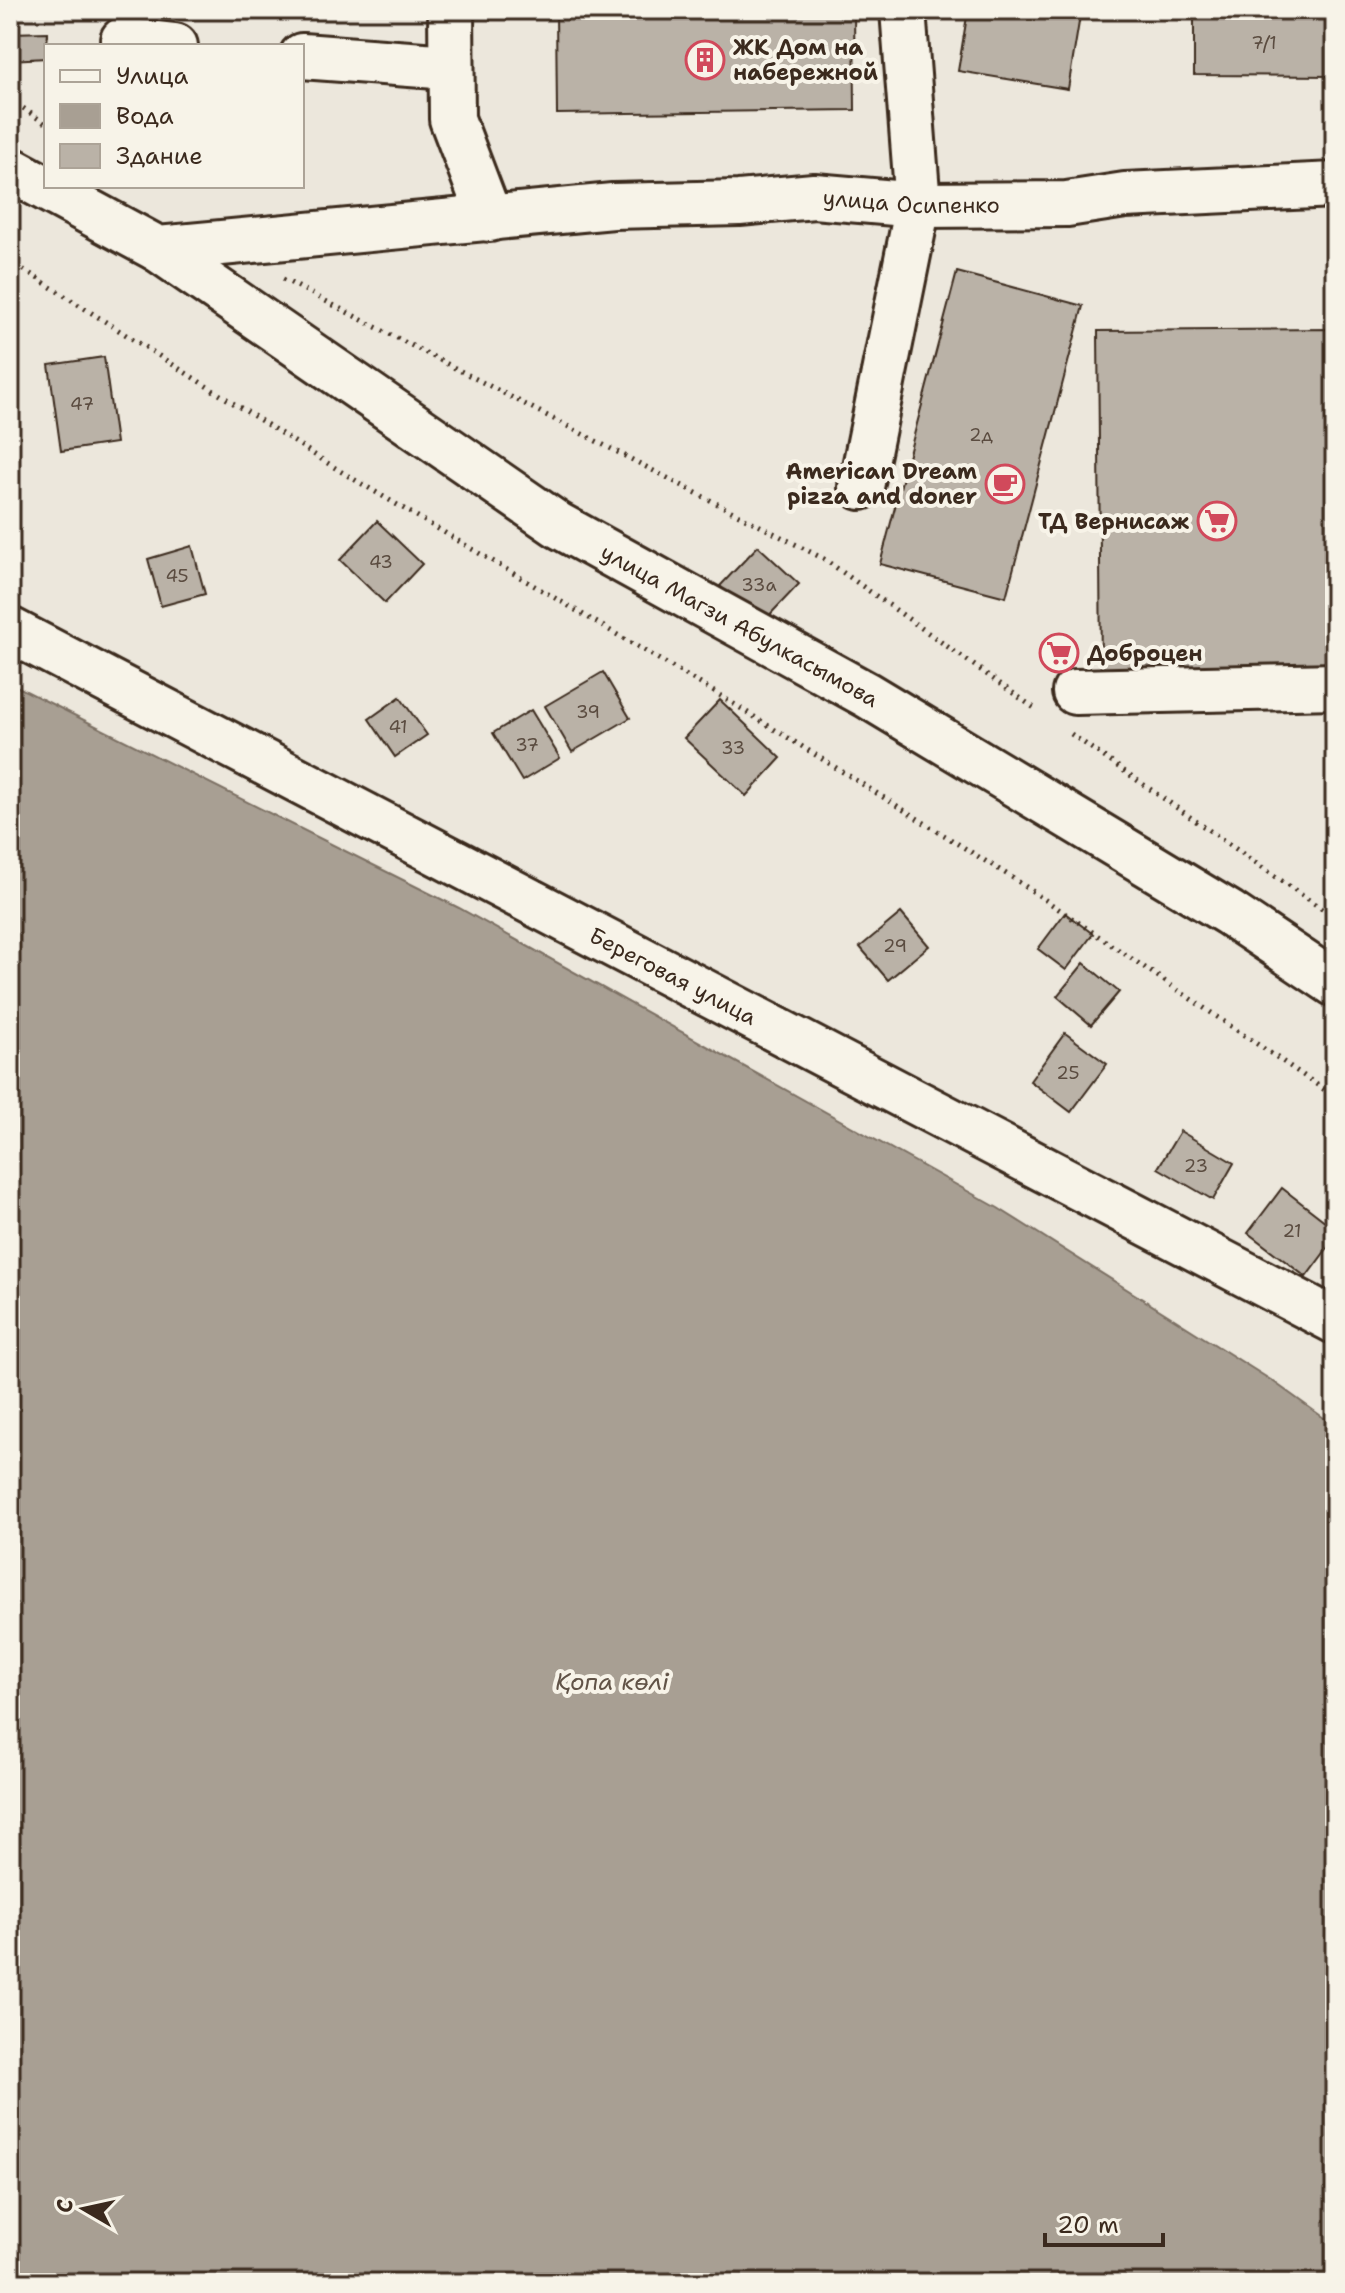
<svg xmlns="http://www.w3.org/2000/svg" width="1345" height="2293" font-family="'Shantell Sans',sans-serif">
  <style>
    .water { fill: #a89f93; stroke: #7c7064; stroke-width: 2 }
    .building { fill: #bab2a7; stroke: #3b2a1e; stroke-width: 2 }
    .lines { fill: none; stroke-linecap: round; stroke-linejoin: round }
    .minor-casing { stroke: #3b2a1e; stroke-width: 50 }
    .path { stroke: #3b2a1e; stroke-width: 5; stroke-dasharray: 2 6; stroke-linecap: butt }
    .minor { stroke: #f7f3e8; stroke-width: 44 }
    .labels { text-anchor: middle; stroke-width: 8; stroke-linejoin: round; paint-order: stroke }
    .number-label { font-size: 18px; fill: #5b4c40 }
    .poi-label { font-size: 22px; font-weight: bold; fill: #3b2a1e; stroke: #f7f3e8; text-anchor: start }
    .street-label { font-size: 22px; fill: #3b2a1e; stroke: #f7f3e8 }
    .water-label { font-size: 24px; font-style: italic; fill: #615347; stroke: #f7f3e8 }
  </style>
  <rect width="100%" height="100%" fill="#ece7dc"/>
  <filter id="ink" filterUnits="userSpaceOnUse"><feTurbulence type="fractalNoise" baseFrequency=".0125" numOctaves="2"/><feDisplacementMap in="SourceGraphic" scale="16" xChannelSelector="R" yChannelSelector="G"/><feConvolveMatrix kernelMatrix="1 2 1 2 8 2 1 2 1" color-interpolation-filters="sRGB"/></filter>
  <g filter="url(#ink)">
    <path class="water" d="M10,683L459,908L998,1208L1274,1382L1335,1426V2283H10Z"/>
    <path class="building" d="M556,10H854L855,110L557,114Z
      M968,10H1081L1068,89L958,71Z
      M1194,10H1335V76L1194,75Z
      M48,32L46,58L10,60V33Z
      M957,272L1083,306L1006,597L880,564Z
      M1335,329V669L1101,671L1098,331Z
      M104,357L116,443L61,451L49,365Z
      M377,521L422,564L385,603L340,560Z
      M192,546L205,594L161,606L148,559Z
      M758,546L799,584L760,625L720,586Z
      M603,672L630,718L572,752L545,706Z
      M400,697L427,735L395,757L369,719Z
      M720,700L781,758L746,796L684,738Z
      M531,710L560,758L522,781L493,733Z
      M901,913L929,946L888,980L860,947Z
      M1065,913L1093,934L1066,970L1038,949Z
      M1084,963L1119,992L1091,1025L1057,996Z
      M1065,1033L1107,1064L1071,1112L1030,1081Z
      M1180,1131L1234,1163L1213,1200L1158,1168Z
      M1282,1188L1335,1229V1238L1306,1277L1248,1233Z"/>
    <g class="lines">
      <defs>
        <g id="minor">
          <path d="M451,10L452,119L490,219"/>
          <path d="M123,40L175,46"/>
          <path d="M302,56L450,67"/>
          <path id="s1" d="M10,169L158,249L558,525L867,695L1229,913L1335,984"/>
          <path id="s2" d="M158,249L613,206L739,203L814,196L918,205L1067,204L1125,195L1335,185"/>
          <path d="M861,487L918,205L903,10"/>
          <path id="s3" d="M10,630L1335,1321"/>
          <path d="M1075,692L1335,686"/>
        </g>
      </defs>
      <use href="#minor" class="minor-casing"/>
      <path class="path" d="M10,99L46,124
        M10,261L340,471L721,696L1016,880L1335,1097
        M283,279L824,559L1037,710
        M1071,734L1335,918"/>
      <use href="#minor" class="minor"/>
    </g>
  </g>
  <defs>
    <symbol id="building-ring" viewBox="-11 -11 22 22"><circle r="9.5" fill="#f7f3e8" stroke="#d1495b" stroke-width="1.5"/><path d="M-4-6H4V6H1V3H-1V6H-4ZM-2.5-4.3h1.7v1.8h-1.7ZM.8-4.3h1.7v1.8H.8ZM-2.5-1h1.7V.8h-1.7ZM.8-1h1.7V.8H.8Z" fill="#d1495b"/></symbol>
    <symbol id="cafe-ring" viewBox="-11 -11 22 22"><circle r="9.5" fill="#f7f3e8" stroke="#d1495b" stroke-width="1.5"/><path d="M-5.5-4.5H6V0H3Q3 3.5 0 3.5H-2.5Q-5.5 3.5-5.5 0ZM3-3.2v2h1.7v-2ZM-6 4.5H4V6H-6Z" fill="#d1495b"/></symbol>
    <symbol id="supermarket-ring" viewBox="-11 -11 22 22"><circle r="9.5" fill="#f7f3e8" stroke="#d1495b" stroke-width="1.5"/><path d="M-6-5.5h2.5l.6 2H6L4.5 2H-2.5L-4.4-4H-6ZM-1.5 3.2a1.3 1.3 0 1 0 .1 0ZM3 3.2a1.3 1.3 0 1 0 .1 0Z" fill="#d1495b"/></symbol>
  </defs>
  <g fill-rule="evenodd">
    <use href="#building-ring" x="683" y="38" width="44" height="44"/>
    <use href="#cafe-ring" x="983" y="462" width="44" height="44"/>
    <use href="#supermarket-ring" x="1195" y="499" width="44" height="44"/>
    <use href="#supermarket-ring" x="1037" y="631" width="44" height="44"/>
  </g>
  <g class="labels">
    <g class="number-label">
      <text x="1264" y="49">7/1</text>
      <text x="82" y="410">47</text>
      <text x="981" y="441">2д</text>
      <text x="381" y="568">43</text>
      <text x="177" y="582">45</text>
      <text x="759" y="591">33а</text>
      <text x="588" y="718">39</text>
      <text x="398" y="733">41</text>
      <text x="527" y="751">37</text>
      <text x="733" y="754">33</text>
      <text x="895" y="952">29</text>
      <text x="1068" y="1079">25</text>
      <text x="1196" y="1172">23</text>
      <text x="1292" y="1237">21</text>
    </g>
    <g class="poi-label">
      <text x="733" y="55">ЖК Дом на<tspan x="733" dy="25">набережной</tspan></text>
      <text x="977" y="479" text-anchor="end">American Dream<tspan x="977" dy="25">pizza and doner</tspan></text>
      <text x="1189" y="529" text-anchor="end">ТД Вернисаж</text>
      <text x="1087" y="661">Доброцен</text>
    </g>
    <g class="street-label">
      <text dy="8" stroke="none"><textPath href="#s2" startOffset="756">улица Осипенко</textPath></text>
      <text dy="8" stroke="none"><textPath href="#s1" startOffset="862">улица Магзи Абулкасымова</textPath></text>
      <text dy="8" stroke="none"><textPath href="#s3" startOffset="748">Береговая улица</textPath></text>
    </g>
    <g class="water-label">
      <text x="612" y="1690">Қопа көлі</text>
    </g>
  </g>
  <rect width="1345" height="2293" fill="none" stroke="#f7f3e8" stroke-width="40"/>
  <rect x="20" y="20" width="1305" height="2253" fill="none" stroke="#3b2a1e" stroke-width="3" filter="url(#ink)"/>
  <rect x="44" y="44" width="260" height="144" fill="#f7f3e8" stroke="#aca397" stroke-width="2"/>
  <rect x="60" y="70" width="40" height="12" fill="#f7f3e8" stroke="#aca397" stroke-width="2"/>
  <text x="116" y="84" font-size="24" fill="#3b2a1e">Улица</text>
  <rect x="60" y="104" width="40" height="24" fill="#a89f93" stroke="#aca397" stroke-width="2"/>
  <text x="116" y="124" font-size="24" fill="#3b2a1e">Вода</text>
  <rect x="60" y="144" width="40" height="24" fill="#bab2a7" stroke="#aca397" stroke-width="2"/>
  <text x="116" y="164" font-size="24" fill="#3b2a1e">Здание</text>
  <g transform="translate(84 2209) rotate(279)" stroke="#f7f3e8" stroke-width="6" paint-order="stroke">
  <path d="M0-6L14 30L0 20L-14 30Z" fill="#3b2a1e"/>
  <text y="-12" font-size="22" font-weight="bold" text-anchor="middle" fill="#3b2a1e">С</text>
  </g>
  <path d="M1045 2233v12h118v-12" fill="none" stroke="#3b2a1e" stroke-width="4"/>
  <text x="1057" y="2233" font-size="24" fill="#3b2a1e" stroke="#f7f3e8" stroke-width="6" paint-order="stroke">20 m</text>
</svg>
